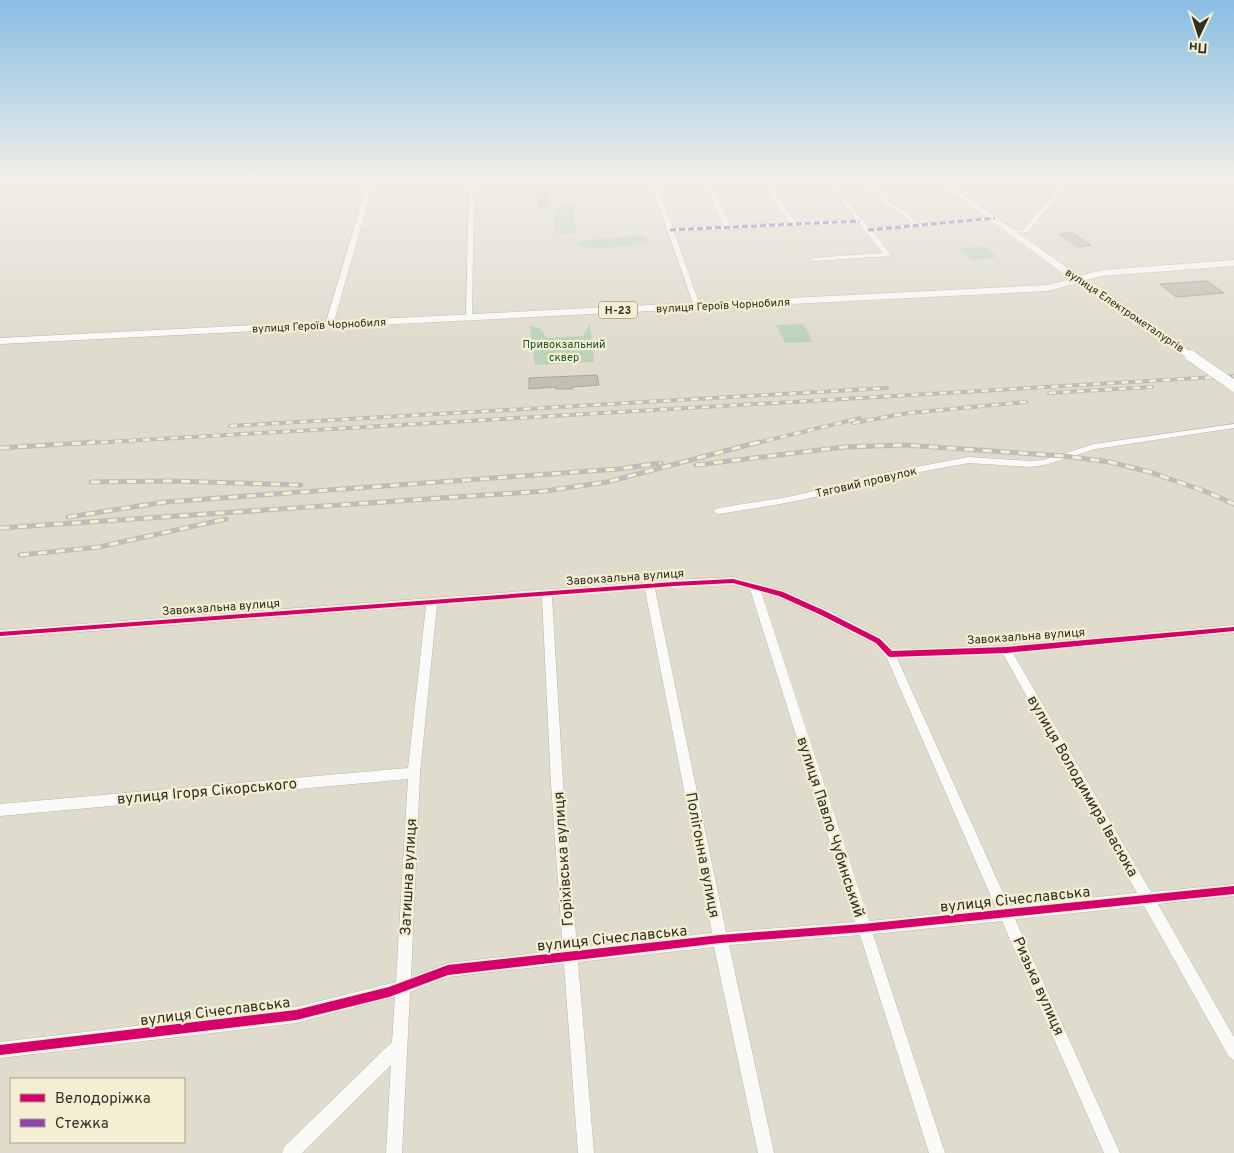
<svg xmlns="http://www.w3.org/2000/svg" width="1234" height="1153" font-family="Overpass,sans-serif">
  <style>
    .green { fill: #bcd3b9 }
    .building { fill: #c2bfb3; stroke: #a9a69b }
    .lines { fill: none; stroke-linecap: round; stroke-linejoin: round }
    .minor-casing { stroke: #bbb8ad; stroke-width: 1 }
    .major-casing { stroke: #bbb8ad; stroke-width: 1 }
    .minor { fill: #fafaf8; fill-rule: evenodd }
    .major { fill: #fafaf8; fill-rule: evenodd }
    .rail-far1-casing { stroke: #bebdb9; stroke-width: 4 }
    .rail-casing { stroke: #bebdb9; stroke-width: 5 }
    .rail-far1 { stroke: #f4eed2; stroke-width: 2.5; stroke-dasharray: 7; stroke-linecap: butt }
    .rail { stroke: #f4eed2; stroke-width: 3; stroke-dasharray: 9; stroke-linecap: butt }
    .major-bridge-casing { stroke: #bbb8ad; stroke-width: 12; stroke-linecap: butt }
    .major-bridge { stroke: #fafaf8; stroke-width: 11 }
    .quiet { stroke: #8e44ad; stroke-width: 3; stroke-dasharray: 6 3; stroke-linecap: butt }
    .cycleway-casing { stroke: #f4eed2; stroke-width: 3 }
    .cycleway { fill: #d6006c; fill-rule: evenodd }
    .labels { text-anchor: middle; stroke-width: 4.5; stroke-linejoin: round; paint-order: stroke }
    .far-street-label { font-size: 11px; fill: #312f24; stroke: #f4eed2 }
    .shield { fill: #f4eed2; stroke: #6c6858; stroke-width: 1 }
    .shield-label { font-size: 11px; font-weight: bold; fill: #312f24 }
    .far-park-label { font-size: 11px; fill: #1a562c; stroke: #f4eed2 }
    .street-label { font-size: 12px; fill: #312f24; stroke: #f4eed2 }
    .near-street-label { font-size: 15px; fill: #312f24; stroke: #f4eed2 }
  </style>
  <rect width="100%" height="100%" fill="#dfdccd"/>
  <path class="green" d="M573,203L576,233L555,234L554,210Z
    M634,236H642L649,240L646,243C632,246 589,252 578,245L579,242L584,240Z
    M983,246L997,257L972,260L959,249Z
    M590,324L594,362L535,365L530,326L540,328L546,338L583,336Z
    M803,324L813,342L785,343L776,325Z"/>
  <path class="building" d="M536,178H544L548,208H539Z
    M1072,232L1091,245L1078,247L1059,234Z
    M1207,281L1224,293L1176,297L1160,284Z
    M597,375L599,385L572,387V389H556V387L529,389V378Z"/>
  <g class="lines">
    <defs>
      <path id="minor" d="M369,178H375L333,325L326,327L325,325Z
        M469,178H474L472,318L469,320L466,318Z
        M649,178H654L656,182L828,178L869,228L912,224L906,217L888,206L860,178H866L892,204L910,215L918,224L995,216L998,218L995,220L872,231L890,254V256L813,261L811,260V258L883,253L859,223L674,232L700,306L697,308L694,306ZM825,180L856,219L795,222L769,182ZM763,182L789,223L730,225L711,184ZM706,184L724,226L673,228L657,186Z
        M1068,178H1073L1028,232L1013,233V231L1024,229Z
        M1234,424V428L1095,449L1045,465L1030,467L969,463L870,481C821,499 769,506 718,514L713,511L718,508L788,497L848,483L868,476L969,457L1030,461L1044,460L1094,444Z
        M733,577L785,591L827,610L882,638L893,650L1006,646L1234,625V633L1013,653L1151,892L1234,884V896L1158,904L1234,1037V1060L1229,1057L1144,906L1015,919L1120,1153H1104L1002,921L873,934L945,1153H929L860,935L729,945L774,1153H758L714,947L578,962L594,1153H578L564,964L448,977L410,992L402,1153H386L391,1065L302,1153H282L284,1147L392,1042L395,997L296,1023L0,1058V1042L296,1007L396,982L408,779L0,816V804L408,768L426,606L0,638V630L674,580ZM733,585L750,589L855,922L726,932L655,589ZM645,590L712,933L577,948L563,783L552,597ZM761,592L778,597L819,616L874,644L886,656L996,908L869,921ZM542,597L551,783L563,950L448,963L411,977L420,773L437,605ZM1003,654L1137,893L1009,906L897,658Z"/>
      <path id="major" d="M933,178H940L1079,276L1102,270L1234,260V266L1102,276L1086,280L1102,289L1196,356L1195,358H1187L1096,293L1077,283L1048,291L0,344V338L1048,285L1071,279Z"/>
    </defs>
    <use href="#minor" class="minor-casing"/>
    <use href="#major" class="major-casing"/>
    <use href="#minor" class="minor"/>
    <use href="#major" class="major"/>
    <defs>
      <path id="rail-far1" d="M1049,393L1152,387
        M853,423L908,413L1026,402
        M230,426L887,388
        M73,444L1234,376
        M753,444L860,418"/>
      <path id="rail" d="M0,448L95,442
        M696,465L844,447L905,445L1064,456L1110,462L1150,472L1207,492L1234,504
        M91,482L172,481L301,485
        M68,517L165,502L618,469L661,463
        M0,528L545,491L607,482L759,442
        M20,555L99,547L226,519"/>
    </defs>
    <use href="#rail-far1" class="rail-far1-casing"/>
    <use href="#rail" class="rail-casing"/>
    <use href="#rail-far1" class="rail-far1"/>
    <use href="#rail" class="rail"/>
    <defs>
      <path id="major-bridge" d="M1191,356L1234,386"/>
    </defs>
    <use href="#major-bridge" class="major-bridge-casing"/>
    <use href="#major-bridge" class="major-bridge"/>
    <path class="quiet" d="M670,230L860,221
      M868,230L995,218"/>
    <defs>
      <path id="cycleway" d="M733,579L783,592L825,611L880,639L892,651L1006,647L1234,627V631L1006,653L890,657L888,656L876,643L821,615L779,596L733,583L674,586L0,636V632L674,582Z
        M1234,886V894L863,932L720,943L448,975L389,997L296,1020L0,1055V1045L296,1010L389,987L448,965L720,935L863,924Z"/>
    </defs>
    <use href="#cycleway" class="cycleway-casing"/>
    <use href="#cycleway" class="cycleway"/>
  </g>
  <linearGradient id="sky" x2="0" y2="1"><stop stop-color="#89bee4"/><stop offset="0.53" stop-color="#f1efe8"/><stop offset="1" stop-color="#f1efe8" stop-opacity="0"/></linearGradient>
  <rect width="1234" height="339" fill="url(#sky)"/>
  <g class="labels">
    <g class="far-street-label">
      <text transform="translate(723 305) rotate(-3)" y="4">вулиця Героїв Чорнобиля</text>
      <text transform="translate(1125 310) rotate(34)" y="4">вулиця Електрометалургів</text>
      <text transform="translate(319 325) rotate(-3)" y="4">вулиця Героїв Чорнобиля</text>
    </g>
    <rect class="shield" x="599" y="301.5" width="38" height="17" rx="4"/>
    <g class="shield-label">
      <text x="618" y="314">Н-23</text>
    </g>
    <g class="far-park-label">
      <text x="564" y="348">Привокзальний<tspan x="564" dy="13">сквер</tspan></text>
    </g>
    <g class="street-label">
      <text transform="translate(866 482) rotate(-13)" y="4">Тяговий провулок</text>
      <text transform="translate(625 577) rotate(-4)" y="4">Завокзальна вулиця</text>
      <text transform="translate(221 607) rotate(-4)" y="4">Завокзальна вулиця</text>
      <text transform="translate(1026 636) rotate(-4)" y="4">Завокзальна вулиця</text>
    </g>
    <g class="near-street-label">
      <text transform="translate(1083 786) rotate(60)" y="5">вулиця Володимира Івасюка</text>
      <text transform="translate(207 791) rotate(-5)" y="5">вулиця Ігоря Сікорського</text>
      <text transform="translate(831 827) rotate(72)" y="5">вулиця Павло Чубинський</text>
      <text transform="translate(703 855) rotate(79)" y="5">Полігонна вулиця</text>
      <text transform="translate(563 859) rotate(-94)" y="5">Горіхівська вулиця</text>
      <text transform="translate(408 877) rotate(-87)" y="5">Затишна вулиця</text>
      <text transform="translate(1015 899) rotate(-6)" y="5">вулиця Січеславська</text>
      <text transform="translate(612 938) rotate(-6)" y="5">вулиця Січеславська</text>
      <text transform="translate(1039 986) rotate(66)" y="5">Ризька вулиця</text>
      <text transform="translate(215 1011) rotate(-7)" y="5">вулиця Січеславська</text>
    </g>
  </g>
  <rect x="10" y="1078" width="175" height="65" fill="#f4eed2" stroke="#a6a28c"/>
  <rect x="20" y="1094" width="25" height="8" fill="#d6006c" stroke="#a6a28c"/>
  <text x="55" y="1103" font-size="15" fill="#312f24">Велодоріжка</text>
  <rect x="20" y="1119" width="25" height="8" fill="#8e44ad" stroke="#a6a28c"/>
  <text x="55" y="1128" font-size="15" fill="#312f24">Стежка</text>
  <g transform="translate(1199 35) rotate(184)" stroke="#f4eed2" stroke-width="4" paint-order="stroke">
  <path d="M0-4L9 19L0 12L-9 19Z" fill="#312f24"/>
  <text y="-8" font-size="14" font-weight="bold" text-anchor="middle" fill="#312f24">Пн</text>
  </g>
</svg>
